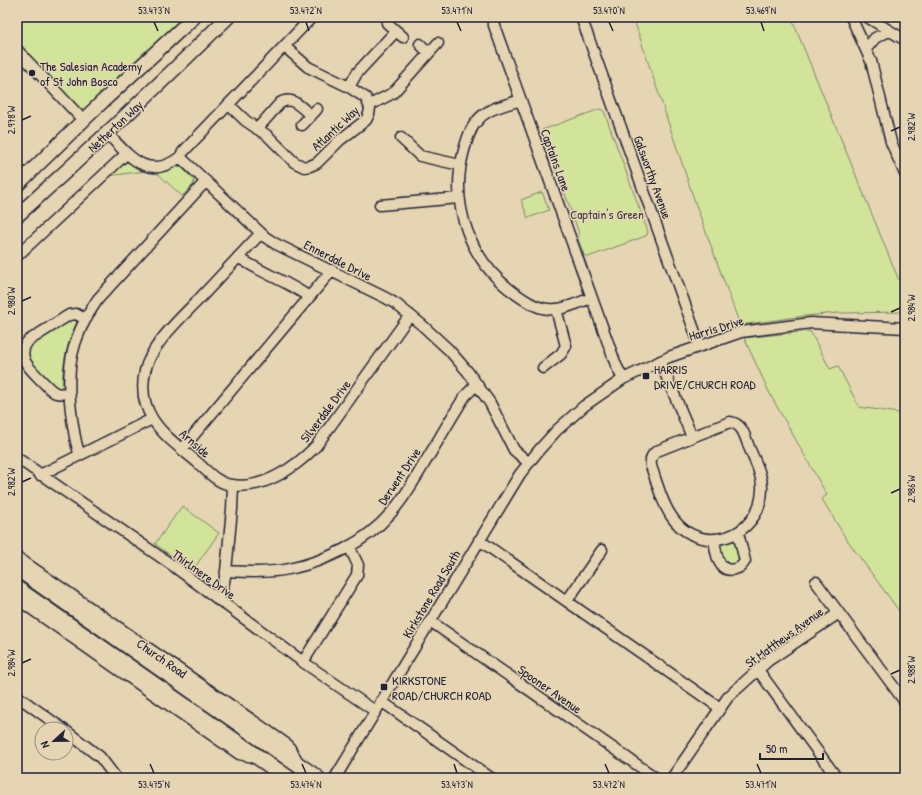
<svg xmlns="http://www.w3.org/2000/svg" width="922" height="795" font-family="'Patrick Hand',sans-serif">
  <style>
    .green { fill: #d1e499; stroke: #7a836a }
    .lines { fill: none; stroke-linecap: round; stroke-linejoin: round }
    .minor-casing { stroke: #22223b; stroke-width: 13 }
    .major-casing { stroke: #22223b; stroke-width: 16 }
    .highway-casing { stroke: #22223b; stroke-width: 18 }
    .minor { stroke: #e6d5b2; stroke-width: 10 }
    .major { stroke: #e6d5b2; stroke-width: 13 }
    .highway { stroke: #e6d5b2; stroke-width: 15 }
    .ticks { fill: none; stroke: #22223b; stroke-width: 1.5 }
    .poi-dot { fill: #22223b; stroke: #e6d5b2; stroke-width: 1.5 }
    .labels { text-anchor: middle; stroke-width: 3; stroke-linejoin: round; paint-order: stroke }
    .poi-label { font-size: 13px; fill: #22223b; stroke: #e6d5b2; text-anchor: start }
    .street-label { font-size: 13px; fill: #22223b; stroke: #e6d5b2 }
    .park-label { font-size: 13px; fill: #3c3f49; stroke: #e6d5b2 }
    .neatline { fill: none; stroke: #22223b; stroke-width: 1.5 }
    .ticks-label { font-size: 10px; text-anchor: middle; fill: #22223b }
  </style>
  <rect width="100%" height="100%" fill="#e6d5b2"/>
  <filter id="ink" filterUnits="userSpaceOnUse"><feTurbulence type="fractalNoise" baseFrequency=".025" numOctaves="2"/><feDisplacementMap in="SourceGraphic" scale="8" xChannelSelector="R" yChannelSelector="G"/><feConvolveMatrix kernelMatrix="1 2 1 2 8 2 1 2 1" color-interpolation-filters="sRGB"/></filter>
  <g filter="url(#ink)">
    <path class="green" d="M17,17H187L85,111L75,106L17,41Z
      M633,17H791L905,295V312L839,313L804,316L740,325L695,202Z
      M600,109L604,111L648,232L646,236L588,257L584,255L578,239L579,233L552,158C544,151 540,140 542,130Z
      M124,162L131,163L146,171L107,176Z
      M180,166L194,180L193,185L182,196L157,173Z
      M542,192L549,210L528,218L521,200Z
      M70,317L78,319C67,344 63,360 62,387L57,389L28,360L27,349L31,344Z
      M810,331L830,369L838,366L859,407L905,414V619L845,537L822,499L827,495L771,396L744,338Z
      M182,506L219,533L192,571L155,544Z
      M733,539L735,540L741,561L731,567L723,563L719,545L722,542Z
      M17,573L197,699L193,706L17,584Z"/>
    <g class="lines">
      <defs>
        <path id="minor" d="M491,17L616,365L623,379
          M581,17L700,346
          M851,17L871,61L891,142L905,174
          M867,17L905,40
          M387,23L403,37
          M420,44L429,53
          M866,49L875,38L889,31
          M17,50L83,120
          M349,87L357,73L396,31
          M521,100C506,105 487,108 477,121C469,130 466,143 463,154C450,206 470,260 513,292C523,299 535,308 548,309C563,311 579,302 592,298
          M229,105L246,121L268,136L294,162L304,167L310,166L317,163L340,140L366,120L369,114L370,108L366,98L349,87L308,67L284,46
          M370,105L393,93L438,43
          M302,125L317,109
          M257,129L280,103C292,95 302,108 311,116
          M107,133C129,156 148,182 180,157L265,237L276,244L386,298L396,304L422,325L449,350L468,372L490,403L514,450L529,463
          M401,138L420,156L460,165
          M180,157L183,152L312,17
          M380,205L459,198
          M261,233C241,254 221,276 201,297C182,317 151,344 145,371C135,416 167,437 197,462C207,471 218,484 232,485C263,490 296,467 316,446L410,315
          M17,256L126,154
          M238,257C261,273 287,281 309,297
          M660,361L692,437L657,451C651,455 650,460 651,466C657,483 663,506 674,520C703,557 760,537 762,490C763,475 754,460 749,447C745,437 743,424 730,422L692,437
          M543,368L561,354L566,346L556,309
          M69,393C65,393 60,394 56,393C51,391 46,385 42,381C31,370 15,357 28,341L69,315L76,314L85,319
          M182,449L332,270
          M80,455C75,443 74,431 72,419C65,370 70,339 98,299L206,181
          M17,458L172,565L303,662L375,711
          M40,475L152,419
          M714,539C716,551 717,574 735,569C740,568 742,566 745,561L738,533
          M479,540L720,708
          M17,557L288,745L298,762
          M226,571C247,572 269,573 289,569C326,561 365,543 390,514C404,499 414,481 424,464C438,441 451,418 465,396L477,384
          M816,582L905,702
          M17,599L239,754L253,757
          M218,600L222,593L226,571L232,509L233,486
          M567,601L602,550
          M430,621L656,778
          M303,662L357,575L358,565L349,546
          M758,670L837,778
          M17,696L63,729
          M381,701L491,778
          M66,731L100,757L116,778
          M335,778L520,474L539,450L557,430L584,406L623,379L669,357L741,332L811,323L905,328
          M672,778L728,697L769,660L839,613"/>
        <path id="major" d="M17,185L102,102L194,17
          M17,216C89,151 159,85 228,17"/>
        <path id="highway" d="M17,568L317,778
          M17,589L288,778"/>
      </defs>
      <use href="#minor" class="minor-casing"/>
      <use href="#major" class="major-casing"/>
      <use href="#highway" class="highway-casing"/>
      <use href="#minor" class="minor"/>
      <use href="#major" class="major"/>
      <use href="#highway" class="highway"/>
    </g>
  </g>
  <path class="ticks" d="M154,22L158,31M306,22L309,31M457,22L461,31M609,22L613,31M761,22L764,31M22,120L31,116M891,131L900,127M22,301L31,297M891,312L900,308M22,482L31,478M891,493L900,489M22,663L31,659M891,674L900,670M150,764L154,773M302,764L306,773M454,764L457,773M605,764L609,773M757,764L761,773"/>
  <g class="poi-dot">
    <circle cx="32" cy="73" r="4"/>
    <rect x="642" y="372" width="8" height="8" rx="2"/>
    <rect x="380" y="683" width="8" height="8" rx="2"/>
  </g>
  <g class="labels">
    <g class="poi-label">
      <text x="40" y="71">The Salesian Academy<tspan x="40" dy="15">of St John Bosco</tspan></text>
      <text x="654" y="374">HARRIS<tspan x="654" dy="15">DRIVE/CHURCH ROAD</tspan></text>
      <text x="392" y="685">KIRKSTONE<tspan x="392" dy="15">ROAD/CHURCH ROAD</tspan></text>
    </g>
    <g class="street-label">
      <text transform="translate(115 126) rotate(-43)" y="5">Netherton Way</text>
      <text transform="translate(335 128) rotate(-43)" y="5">Atlantic Way</text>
      <text transform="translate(556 160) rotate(70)" y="5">Captains Lane</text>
      <text transform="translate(653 177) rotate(70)" y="5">Galsworthy Avenue</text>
      <text transform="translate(338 260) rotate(27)" y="5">Ennerdale Drive</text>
      <text transform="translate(716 328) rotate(-17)" y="5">Harris Drive</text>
      <text transform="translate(325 411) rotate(-53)" y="5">Silverdale Drive</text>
      <text transform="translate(195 443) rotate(41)" y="5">Arnside</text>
      <text transform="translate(399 476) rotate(-56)" y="5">Derwent Drive</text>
      <text transform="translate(204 574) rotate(36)" y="5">Thirlmere Drive</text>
      <text transform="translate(431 594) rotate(-59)" y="5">Kirkstone Road South</text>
      <text transform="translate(784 637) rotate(-36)" y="5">St Matthews Avenue</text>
      <text transform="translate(162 658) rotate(35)" y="5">Church Road</text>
      <text transform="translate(550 689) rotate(35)" y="5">Spooner Avenue</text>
    </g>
    <g class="park-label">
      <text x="607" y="219">Captain's Green</text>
    </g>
  </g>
  <rect width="922" height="795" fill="none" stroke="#e6d5b2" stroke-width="44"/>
  <g transform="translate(54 741) rotate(248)"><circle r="19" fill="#e6d5b2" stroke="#988d82"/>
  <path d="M0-3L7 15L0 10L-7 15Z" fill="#22223b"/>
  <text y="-6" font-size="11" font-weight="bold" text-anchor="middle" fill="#22223b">N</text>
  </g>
  <path d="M760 753v6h63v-6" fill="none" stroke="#22223b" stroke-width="2"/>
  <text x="766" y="753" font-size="12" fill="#22223b" stroke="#e6d5b2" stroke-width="3" paint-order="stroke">50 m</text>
  <rect x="22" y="22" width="878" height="751" class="neatline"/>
  <g class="ticks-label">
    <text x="154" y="14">53.473°N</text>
    <text x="306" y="14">53.472°N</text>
    <text x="457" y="14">53.471°N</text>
    <text x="609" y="14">53.470°N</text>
    <text x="761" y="14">53.469°N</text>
    <text transform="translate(11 120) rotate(-90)" y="4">2.978°W</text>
    <text transform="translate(911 127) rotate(-90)" y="4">2.982°W</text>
    <text transform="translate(11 301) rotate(-90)" y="4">2.980°W</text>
    <text transform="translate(911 308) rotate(-90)" y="4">2.984°W</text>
    <text transform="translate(11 482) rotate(-90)" y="4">2.982°W</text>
    <text transform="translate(911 489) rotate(-90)" y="4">2.986°W</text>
    <text transform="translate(11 663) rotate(-90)" y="4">2.984°W</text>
    <text transform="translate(911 670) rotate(-90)" y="4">2.988°W</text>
    <text x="154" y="788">53.475°N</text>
    <text x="306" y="788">53.474°N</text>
    <text x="457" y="788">53.473°N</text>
    <text x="609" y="788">53.472°N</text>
    <text x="761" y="788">53.471°N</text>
  </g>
</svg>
